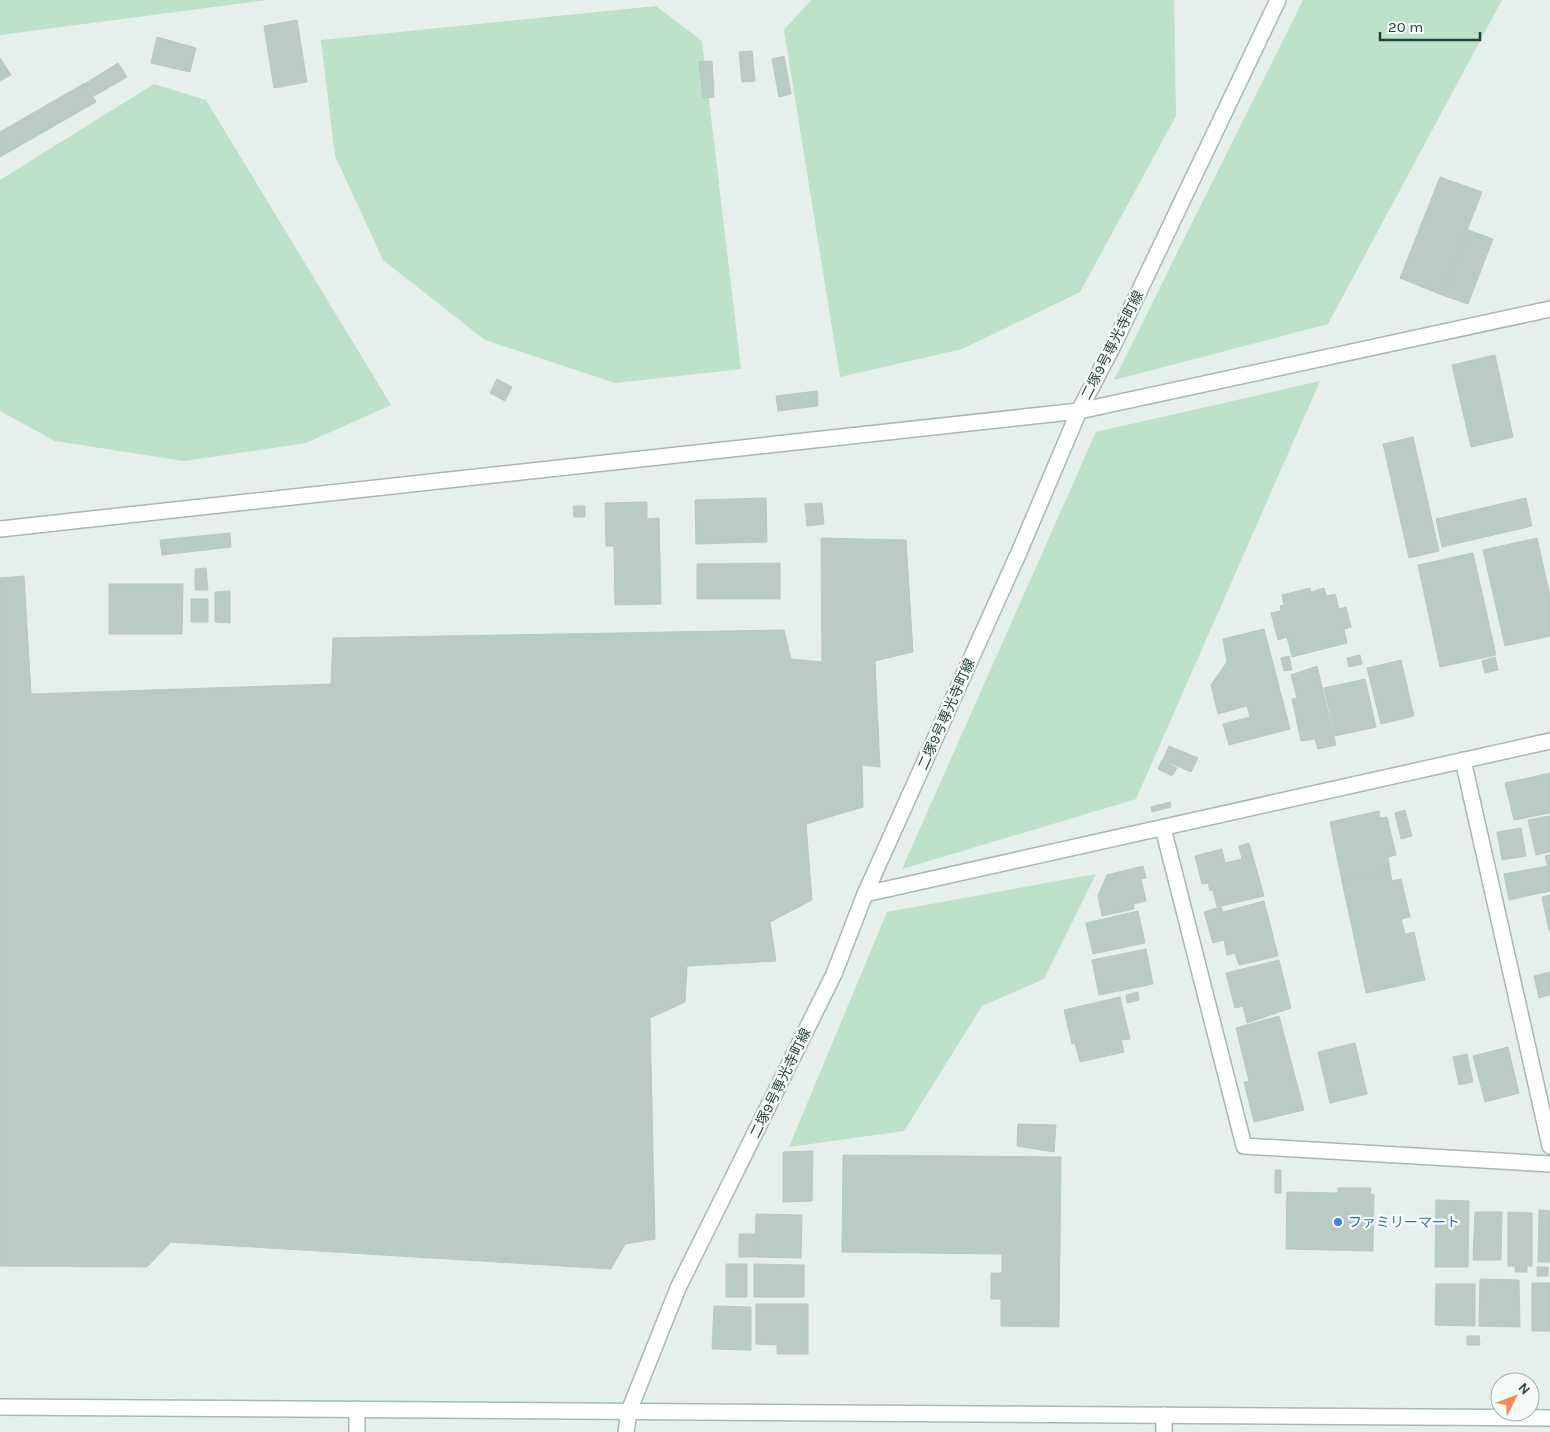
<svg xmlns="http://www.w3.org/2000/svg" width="1550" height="1432" font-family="Karla,'Noto Sans JP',sans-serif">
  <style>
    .green { fill: #bde1c9 }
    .building { fill: #bacac4; stroke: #b7c9c3 }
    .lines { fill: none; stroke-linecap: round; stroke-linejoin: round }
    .street-casing { stroke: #a7b8b3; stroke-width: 18 }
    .secondary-casing { stroke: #a2bcb4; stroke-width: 18 }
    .street { stroke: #fff; stroke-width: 15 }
    .secondary { stroke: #fff; stroke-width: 15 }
    .shop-dot { fill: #3f7fe0; stroke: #f6fbf9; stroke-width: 2 }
    .labels { text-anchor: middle; stroke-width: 4.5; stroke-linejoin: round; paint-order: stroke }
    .street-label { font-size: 14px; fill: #22433c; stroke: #f6fbf9 }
    .shop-label { font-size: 14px; fill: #366cbe; stroke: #f6fbf9; text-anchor: start }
  </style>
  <rect width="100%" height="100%" fill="#e5efeb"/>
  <path class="green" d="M0,0H268L0,35Z
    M811,0H1174L1176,116L1080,292L962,349L840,377L784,30Z
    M1303,0H1502L1328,324L1114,380Z
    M656,6L702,41L741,369L615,383L485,340L383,260L335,156L321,40Z
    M154,84L206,100L391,405L306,443L184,461L55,441L0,411V180Z
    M1320,381L1136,799L902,869L1096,432Z
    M1096,874L1044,979L982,1006L904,1131L789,1147L887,912Z"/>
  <path class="building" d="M297,20L307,82L274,88L264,26Z
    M157,37L196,48L190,72L151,63Z
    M752,51L755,81L742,82L739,52Z
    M784,56L791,94L779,97L772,59Z
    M0,58L11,75L0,81Z
    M712,61L714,97L703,98L699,62Z
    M118,63L127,77L94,96L86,83Z
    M85,83L96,102L0,157V132Z
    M1440,177L1482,192L1442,295L1400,278Z
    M1468,230L1493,239L1468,304L1442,295Z
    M1495,355L1513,437L1471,447L1452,365Z
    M497,379L512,387L505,401L490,393Z
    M817,391L818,406L778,411L776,396Z
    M1413,437L1439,551L1409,558L1383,444Z
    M766,498L767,542L696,544L695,500Z
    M1526,498L1532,526L1442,547L1436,519Z
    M647,502V519L659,518L661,604L615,605L614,546H606L605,503Z
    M822,503L824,524L807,526L805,504Z
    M573,506H585V517H574Z
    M230,533L231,547L162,555L160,540Z
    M821,538L906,540L913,652L875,661L880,767L862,765L863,807L806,824L812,900L770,922L776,961L687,966L685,1002L650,1018L655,1239L625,1244L611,1269L171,1242L147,1267L0,1266V578L24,576L31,694L331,684L333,638L784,630L791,659L822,662Z
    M1537,538L1550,596V636L1505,646L1483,550Z
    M1473,553L1496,655L1440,667L1418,565Z
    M780,563V599H697V564Z
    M206,568L208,590H195V569Z
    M109,584H183L182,634H109Z
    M1310,588L1311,592L1324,588L1326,596L1335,594L1339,609L1346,607L1351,627L1344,629L1347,643L1292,657L1287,637L1278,640L1271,613L1281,611L1280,606L1284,605L1282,595Z
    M230,591V623L215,622V592Z
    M191,599H208V622H191Z
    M1264,629L1290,729L1229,745L1223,724L1250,717L1247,706L1218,714L1211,685L1227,662L1223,639Z
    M1360,655L1362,664L1349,667L1347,658Z
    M1289,656L1292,670L1284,671L1281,658Z
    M1495,657L1498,670L1485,673L1482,661Z
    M1401,660L1414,716L1381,724L1367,668Z
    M1317,666L1336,745L1318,749L1315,739L1301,741L1292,699L1297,698L1291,675Z
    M1365,679L1376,727L1335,736L1324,688Z
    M1169,746L1198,758L1191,772L1163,760Z
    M1162,760L1177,768L1172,776L1158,769Z
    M1550,773V813L1514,820L1505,783Z
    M1170,802L1171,807L1152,812L1151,807Z
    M1405,810L1412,836L1401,839L1395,813Z
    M1379,811L1380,818L1387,817L1396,855L1388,857L1390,870L1342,881L1330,822Z
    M1550,816V852L1536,855L1528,820Z
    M1521,828L1526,856L1502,860L1497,832Z
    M1249,843L1264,896L1217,907L1213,890L1210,891L1208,883L1202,884L1195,856L1222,849L1225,863L1242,859L1239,846Z
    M1550,855V891L1509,900L1504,874L1548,866L1545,856Z
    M1143,866L1146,878L1141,879L1146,901L1133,904L1134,909L1102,916L1098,896L1107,875Z
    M1390,870L1392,881L1401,879L1410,917L1401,919L1405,934L1414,932L1425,980L1366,993L1342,881Z
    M1550,895V930H1549L1542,897Z
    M1264,901L1278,956L1239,965L1235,953L1227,955L1224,940L1213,943L1204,912L1221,907L1223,912Z
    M1138,911L1145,943L1093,954L1086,923Z
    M1146,949L1153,984L1099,995L1092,960Z
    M1279,960L1291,1008L1247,1023L1243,1006L1235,1008L1226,973Z
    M1550,972V995L1539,998L1534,976Z
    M1138,992L1139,1000L1127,1003L1126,995Z
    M1120,997L1130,1039L1121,1040L1124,1052L1080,1062L1075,1043L1072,1044L1064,1010Z
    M1279,1016L1304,1110L1254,1122L1244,1082L1249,1081L1236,1028Z
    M1355,1043L1367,1094L1330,1103L1318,1052Z
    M1508,1047L1519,1093L1485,1102L1473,1056Z
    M1467,1054L1473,1082L1459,1085L1453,1057Z
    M1018,1124L1056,1125L1054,1152L1017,1146Z
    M813,1151L812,1201L783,1202V1152Z
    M843,1155L1061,1157L1059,1327L1001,1326V1299H991V1273H1002V1254L842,1252Z
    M1275,1170H1281V1193H1275Z
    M1338,1188H1371L1370,1194H1374L1373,1251L1286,1249L1287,1192L1338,1193Z
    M1436,1200L1469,1201L1468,1267H1435Z
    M1539,1210L1550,1211V1262H1538Z
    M1475,1212H1502L1501,1260H1473Z
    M1508,1212L1532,1213V1266H1527V1272H1515V1266H1508Z
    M756,1214L802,1215L801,1258L755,1257Z
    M739,1234H756L755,1257H739Z
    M726,1264H747V1297H726Z
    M754,1264L804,1265V1297H754Z
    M1537,1267H1548V1276H1537Z
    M1480,1279L1519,1280L1520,1327L1479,1326Z
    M1532,1283H1550V1331H1532Z
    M1436,1284H1475V1326L1435,1325Z
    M756,1304H808V1354H777V1345L756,1344Z
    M714,1306L751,1307V1350L712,1349Z
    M1467,1336H1479L1480,1345H1467Z"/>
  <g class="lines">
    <defs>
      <path id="street" d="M0,529L1079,411L1550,309
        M1463,760L1550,1146
        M1163,828L1244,1146L1550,1164
        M865,894L1550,741
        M1164,1415V1432
        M357,1432V1409
        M626,1432L629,1411L678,1288L834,974L865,894L1020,550L1079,411L1113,346L1278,0"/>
      <path id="secondary" d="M0,1407L1550,1418"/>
    </defs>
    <use href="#street" class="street-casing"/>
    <use href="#secondary" class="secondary-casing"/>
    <use href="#street" class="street"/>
    <use href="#secondary" class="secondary"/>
  </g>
  <circle class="shop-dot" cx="1338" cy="1222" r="5"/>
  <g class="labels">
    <g class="street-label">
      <text transform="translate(1112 345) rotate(-63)" y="5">二塚9号専光寺町線</text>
      <text transform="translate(946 714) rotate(-66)" y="5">二塚9号専光寺町線</text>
      <text transform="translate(780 1083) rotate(-64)" y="5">二塚9号専光寺町線</text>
    </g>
    <g class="shop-label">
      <text x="1348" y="1227">ファミリーマート</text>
    </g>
  </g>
  <g transform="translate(1515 1397) rotate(48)"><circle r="24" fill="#f6fbf9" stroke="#a1b1ad"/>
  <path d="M0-4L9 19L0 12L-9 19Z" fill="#fb8856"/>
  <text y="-8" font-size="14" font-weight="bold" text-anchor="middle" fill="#22433c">N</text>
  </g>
  <path d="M1380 32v8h100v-8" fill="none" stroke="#22433c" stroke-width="2.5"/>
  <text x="1388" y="32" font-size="15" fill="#22433c" stroke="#f6fbf9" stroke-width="4" paint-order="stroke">20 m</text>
</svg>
